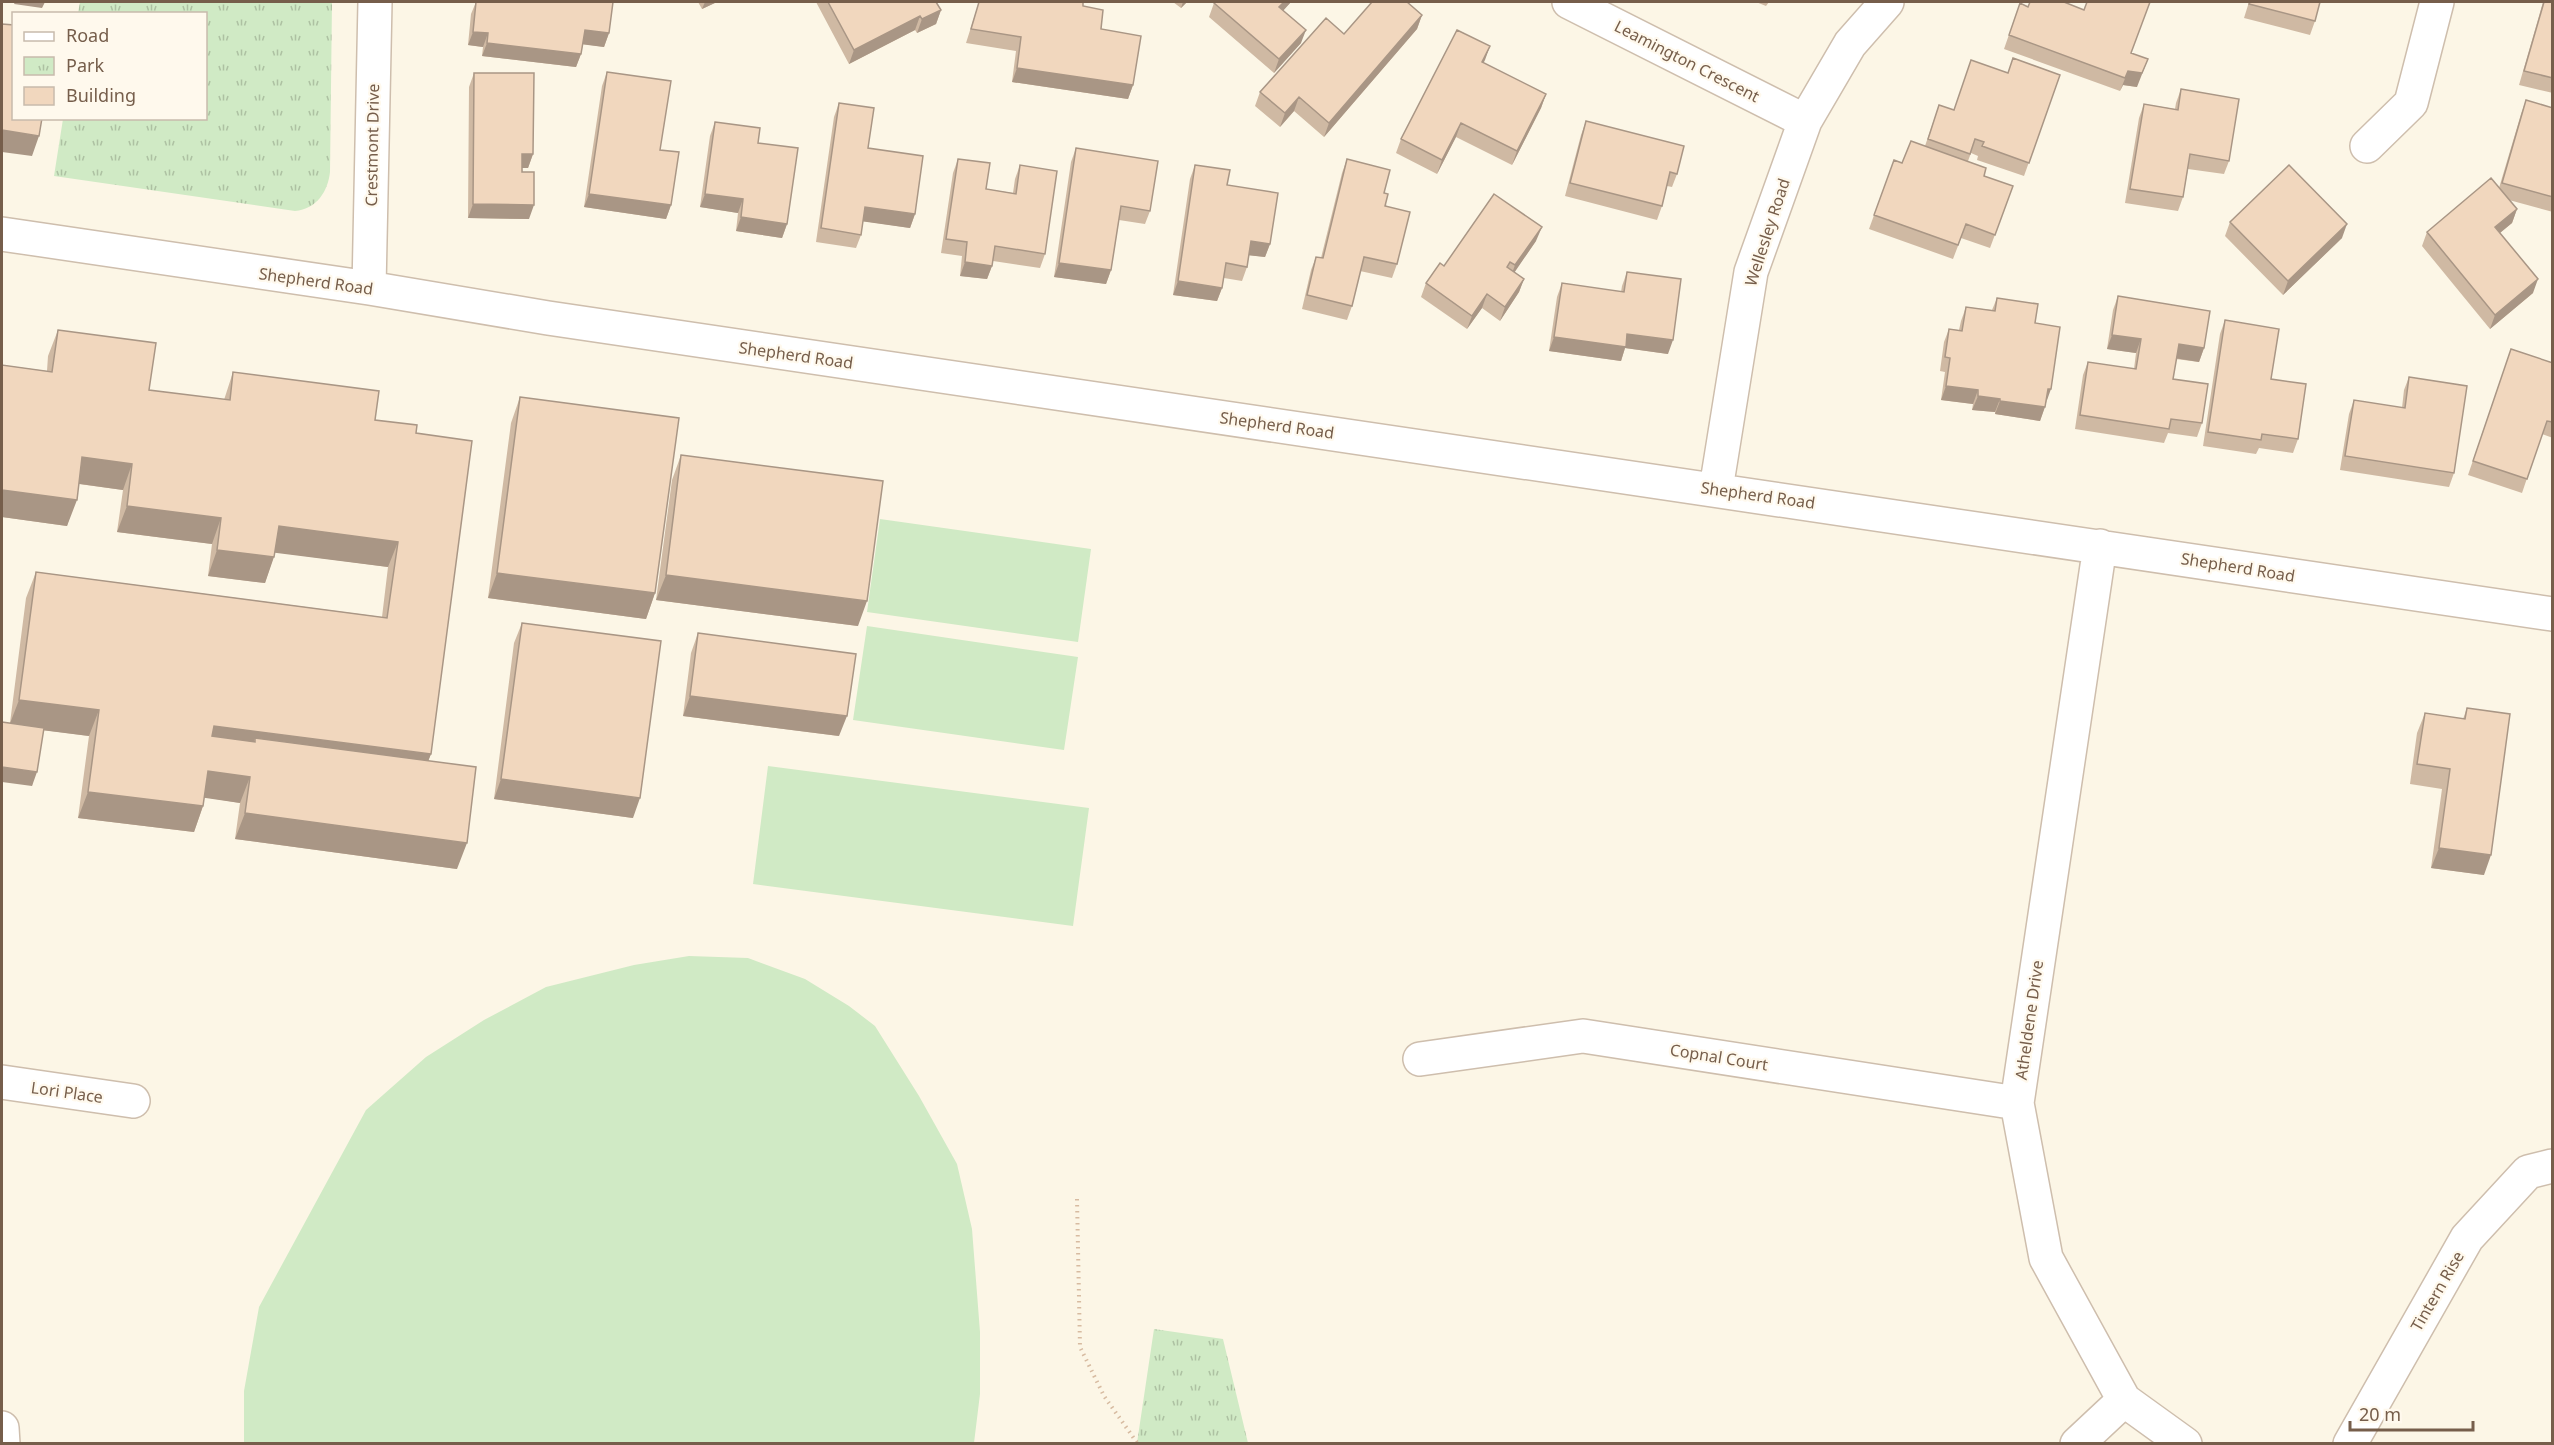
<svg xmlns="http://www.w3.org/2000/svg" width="2554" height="1445" font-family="'Noto Sans',sans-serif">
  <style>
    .park { fill: url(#park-tufts) }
    .garden { fill: #d0eac5 }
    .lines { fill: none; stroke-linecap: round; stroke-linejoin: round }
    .street-casing { stroke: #cebead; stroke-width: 36 }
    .path { stroke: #d7bba1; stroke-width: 4; stroke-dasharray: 1.5 4.5; stroke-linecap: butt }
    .street { stroke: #fff; stroke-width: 33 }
    .wall { fill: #cfb9a3 }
    .shaded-wall { fill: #a99685 }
    .building { fill: #f1d7be; stroke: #a99685; stroke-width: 1.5 }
    .labels { text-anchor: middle; stroke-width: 4.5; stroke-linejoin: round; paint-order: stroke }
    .street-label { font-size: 16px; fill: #765e4b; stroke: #fff9ed }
  </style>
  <defs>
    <pattern id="park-tufts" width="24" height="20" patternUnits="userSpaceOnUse" patternTransform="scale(1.5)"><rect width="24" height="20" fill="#d0eac5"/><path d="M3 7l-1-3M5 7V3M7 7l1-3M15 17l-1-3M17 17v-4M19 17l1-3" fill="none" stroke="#adc1a2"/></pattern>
  </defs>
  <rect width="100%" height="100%" fill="#fcf6e6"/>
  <path class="park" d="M80,2H332L330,172C328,191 317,209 295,211L54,176L63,119L206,118V14L78,13Z
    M1154,1329L1223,1339L1248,1443H1137Z"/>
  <path class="garden" d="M880,519L1091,549L1078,642L867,612Z
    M867,626L1078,657L1064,750L853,720Z
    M768,766L1089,808L1073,926L753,884Z
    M689,956L748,958L805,979L849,1006L875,1026L919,1096L957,1164L972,1229L980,1332V1394L974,1443H244V1391L259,1307L366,1110L426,1057L484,1020L546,987L634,965Z"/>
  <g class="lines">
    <defs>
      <path id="street" d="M1569,2L1805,121
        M2367,146L2411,103L2437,2
        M2,234L369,288L548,318L2552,614
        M369,288L375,2
        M1716,489L1751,272L1805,121L1850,44L1887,2
        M2100,546L2017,1103L2046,1258L2124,1400L2185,1444
        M1420,1059L1583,1036L2017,1103
        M2,1082L133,1101
        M2,1428L3,1444
        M2077,1444L2124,1400
        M2350,1444L2467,1238L2528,1172L2552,1166"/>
    </defs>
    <use href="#street" class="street-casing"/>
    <path class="path" d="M1077,1199L1080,1347L1104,1396L1138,1444"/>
    <use href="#street" class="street"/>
  </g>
  <path class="wall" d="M476,2H613L609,33L604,47L583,44L581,54L576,67L482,56L483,47L468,45L471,14Z
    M698,2H717L702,9Z
    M816,2H936L941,10L936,24L917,33L915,30L849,64Z
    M979,2H1083V6L1101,29L1133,85L1128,99L1012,82L1016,51L966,43Z
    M1173,2H1187L1181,8Z
    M1291,2L1283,10L1301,43L1274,73L1209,17L1214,3Z
    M1756,2H1769L1766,6Z
    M2249,2H2320L2315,21L2310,35L2244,18Z
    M2543,2H2553V93L2519,85Z
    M2020,3L2131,53L2137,87L2123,85L2120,91L2004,49Z
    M1422,15L1417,29L1324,137L1294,111L1280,127L1255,106L1260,92L1344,34Z
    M1490,46L1483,63L1546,94L1541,108L1512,165L1456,137L1437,174L1396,153L1401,139Z
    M2013,58L2060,75L2024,176L1977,160L1978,156L1971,153L1968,161L1984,176L2013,186L1990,248L1961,238L1953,259L1869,229L1894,160L1902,163L1925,146L1939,105L1953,110L2008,73Z
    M607,72L671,205L666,219L584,207L602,86Z
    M474,73L533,154L528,168H522L529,219L468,218L469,87Z
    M2181,89L2229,161L2224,174L2188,169L2183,197L2178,211L2125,203L2139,118L2144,104L2175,109L2176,103Z
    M2526,100L2553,108V212L2509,200L2517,209L2512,223L2500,233L2533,293L2490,329L2422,246L2427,232L2499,188L2521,114Z
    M839,103L868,148L915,214L910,228L863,221L861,235L856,248L816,242L834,117Z
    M1586,121L1677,174L1672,187L1667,186L1662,206L1657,220L1565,196L1581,135Z
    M715,122L758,143L787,224L782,238L736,231L738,213L700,207L710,136Z
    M1076,148L1150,211L1145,224L1119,220L1111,270L1106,284L1054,277L1071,162Z
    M958,159L986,189L1013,193L1015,179L1020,165L1045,254L1040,268L993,261L992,266L987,279L960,276L962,256L941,253L953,173Z
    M1347,159L1384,193L1397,264L1392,278L1360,271L1352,306L1347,320L1302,309L1311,270L1316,257L1321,258L1342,173Z
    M1195,165L1227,185L1270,244L1265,257L1249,255L1247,267L1242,281L1224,278L1222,288L1217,301L1173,295L1190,179Z
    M2230,222L2342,238L2283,295L2225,236Z
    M1536,241L1514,272L1524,279L1519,292L1500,321L1482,308L1467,329L1421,297L1426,283L1444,266Z
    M1627,272L1668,354L1625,348L1621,361L1549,351L1557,297L1562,283L1621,292L1622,286Z
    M2118,296L2204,348L2199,362L2176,359L2173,379L2202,423L2197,437L2168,433L2164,443L2075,429L2083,375L2088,362L2134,369L2136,353L2107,349L2113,310Z
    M1997,298L2035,323L2046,403L2040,421L1995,414V412L1972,410L1973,404L1941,400L1945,372L1940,371L1944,342L1949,329L1959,330L1961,321L1966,307L1992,310Z
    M2225,320L2271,379L2298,439L2293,453L2259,448L2256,454L2203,446L2220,334Z
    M58,330L149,390L224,400L233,372L416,433L431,754L428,761L457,869L235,839L240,803L204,797L203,806L194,832L78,818L89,736L43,730L32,786L10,723L26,598L36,572L382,617L388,567L275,552L265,583L208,576L212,544L117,532L123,490L79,484L67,526L2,517V365L47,371L48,356Z
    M2511,349L2553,363V438L2542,434L2522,493L2468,475Z
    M2409,377L2454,473L2449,487L2340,470L2349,414L2354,400L2402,408L2404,390Z
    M520,397L655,593L646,619L488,598L511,423Z
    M681,455L858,626L656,600L672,480Z
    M522,623L633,818L494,799L514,643Z
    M698,633L839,736L683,716L691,653Z
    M2467,708L2484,875L2431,868L2442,789L2410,784L2417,733L2425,713L2463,719Z"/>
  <path class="shaded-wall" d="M15,2H45L42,8L14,4Z
    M705,2H717L702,9Z
    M1183,2H1187L1181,8Z
    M1284,2H1291L1274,21L1279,7Z
    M941,10L936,24L917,33L922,19Z
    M1422,15L1417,29L1324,137L1329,123Z
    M920,16L915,30L849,64L854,50Z
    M585,30L609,33L604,47L580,44Z
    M1306,30L1301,43L1274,73L1279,59Z
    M473,32L488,33L483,47L468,45Z
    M487,43L581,54L576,67L482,56Z
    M1490,46L1485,60L1477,76L1482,62Z
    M2148,59L2137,87L2123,85L2120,91L2128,71Z
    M1017,68L1133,85L1128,99L1012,82Z
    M1546,94L1541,108L1512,165L1517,151Z
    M1299,97L1294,111L1280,127L1285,113Z
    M1461,123L1456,137L1437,174L1442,160Z
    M2,130L39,136L32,156L2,152Z
    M522,154H533L528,168H517Z
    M589,194L671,205L666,219L584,207Z
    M705,194L743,199L738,213L700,207Z
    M473,204L534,205L529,219L468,218Z
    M865,207L915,214L910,228L860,221Z
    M2517,209L2512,223L2490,241L2495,227Z
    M741,217L787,224L782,238L736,231Z
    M2347,224L2342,238L2283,295L2288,281Z
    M1542,227L1536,241L1510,279L1515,265Z
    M1251,241L1270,244L1265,257L1246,255Z
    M965,262L992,266L987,279L960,276Z
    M1059,263L1111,270L1106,284L1054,277Z
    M1524,279L1519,292L1500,321L1505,307Z
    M2538,279L2533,293L2490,329L2495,315Z
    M1178,281L1222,288L1217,301L1173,295Z
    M1487,294L1482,308L1467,329L1472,316Z
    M1627,334L1673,340L1668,354L1625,348L1621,361L1549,351L1554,337Z
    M2112,335L2141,339L2136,353L2107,349Z
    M2179,344L2204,348L2199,362L2174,358Z
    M1946,386L1978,390L1973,404L1941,400Z
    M2048,389H2051L2046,403Z
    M1978,396L2000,399L1995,412L1972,410Z
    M2000,401L2045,407L2040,421L1995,414Z
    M82,457L132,464L123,490L73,483Z
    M2,490L77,500L67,526L2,517Z
    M127,506L221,518L212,544L117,532Z
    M279,526L398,542L388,567L269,552Z
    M217,550L274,557L265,583L208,576Z
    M497,573L655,593L646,619L488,598Z
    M666,575L867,601L858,626L656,600Z
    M690,696L847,716L839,736L683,716Z
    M19,700L99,710L89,736L9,726Z
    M214,726L431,754L421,779L255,738L248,757L204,751Z
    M2,767L37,772L32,786L2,782Z
    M208,771L250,777L240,803L199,797Z
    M501,779L640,798L633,818L494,799Z
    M88,792L203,806L194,832L78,818Z
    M245,813L467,843L457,869L235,839Z
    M2439,848L2491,855L2484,875L2431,868Z"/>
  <path class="building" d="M476,2H613L609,33L585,30L581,54L487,43L488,33L473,32Z
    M828,2H936L941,10L922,19L920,16L854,50Z
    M979,2H1083V6L1103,10L1101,29L1141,36L1133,85L1017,68L1021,37L971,29Z
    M1215,2H1284L1279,7L1306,30L1279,59L1214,3Z
    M1372,2H1407L1422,15L1329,123L1299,97L1285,113L1260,92L1326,18L1344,34Z
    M2030,2H2064L2084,10L2087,2H2150L2131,53L2148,59L2142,73L2128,71L2125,78L2009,35L2020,3L2028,7Z
    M2250,2H2320L2315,21L2249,4Z
    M2544,2H2553V78L2524,71Z
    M2,24L14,25V118H42L39,136L2,130Z
    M1457,30L1490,46L1482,62L1546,94L1517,151L1461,123L1442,160L1401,139Z
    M2013,58L2060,75L2029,163L1982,146L1984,142L1975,139L1970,154L1928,139L1939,105L1954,110L1971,60L2008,73Z
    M607,72L671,81L660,150L679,152L671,205L589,194Z
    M474,73H534L533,154H522V172H534V205L473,204Z
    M2181,89L2239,99L2229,161L2190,154L2183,197L2130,189L2144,104L2178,110Z
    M2526,100L2553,108V197L2502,183Z
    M839,103L874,108L868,148L923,156L915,214L865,207L861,235L821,228Z
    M1586,121L1684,146L1677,174L1670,172L1662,206L1570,183Z
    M715,122L760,128L758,143L798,148L787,224L741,217L743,199L705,194Z
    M1911,141L1986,168L1984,176L2013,186L1995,235L1966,224L1958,245L1874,215L1894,160L1902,163Z
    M1076,148L1158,161L1150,211L1121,206L1111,270L1059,263Z
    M958,159L990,163L986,189L1016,194L1020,165L1057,171L1045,254L995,246L992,266L965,262L967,242L946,239Z
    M1347,159L1390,170L1384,193L1388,194L1385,206L1410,212L1397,264L1364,257L1352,306L1307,295L1316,257L1323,258Z
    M1195,165L1230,170L1227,185L1278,193L1270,244L1251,241L1247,267L1226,263L1222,288L1178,281Z
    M2289,165L2347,224L2288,281L2230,222Z
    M2491,178L2517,209L2495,227L2538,279L2495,315L2427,232Z
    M1494,194L1542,227L1515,265L1510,262L1507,267L1524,279L1505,307L1487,294L1472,316L1426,283L1440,263L1444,266Z
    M1627,272L1681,279L1673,340L1627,334L1626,347L1554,337L1562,283L1624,292Z
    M2118,296L2210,311L2204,348L2179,344L2173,379L2208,384L2202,423L2171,419L2169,429L2080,415L2088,362L2136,369L2141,339L2112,335Z
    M1997,298L2038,304L2035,323L2060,327L2051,389H2048L2045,407L2000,401V399L1978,396V390L1946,386L1950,358L1945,357L1949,329L1962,331L1966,307L1995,311Z
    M2225,320L2279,329L2271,379L2306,384L2298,439L2262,434L2261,440L2208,432Z
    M58,330L156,343L149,390L230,400L233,372L379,391L375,420L417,425L416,433L472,441L431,754L214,726L212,736L255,742V738L476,767L467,843L245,813L250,777L208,771L203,806L88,792L99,710L19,700L36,572L387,618L398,542L279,526L274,557L217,550L221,518L127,506L132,464L82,457L77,500L2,490V365L52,372Z
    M2511,349L2553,363V422L2547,421L2527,479L2473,461Z
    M2409,377L2467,386L2454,473L2345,456L2354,400L2405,408Z
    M520,397L679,418L655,593L497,573Z
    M681,455L883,481L867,601L666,575Z
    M522,623L661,641L640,798L501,779Z
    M698,633L856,654L847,716L690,696Z
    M2467,708L2510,714L2491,855L2439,848L2450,769L2417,764L2425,713L2465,719Z
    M2,722L44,728L37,772L2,767Z"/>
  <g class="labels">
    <g class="street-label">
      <text transform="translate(1687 61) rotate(27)" y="6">Leamington Crescent</text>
      <text transform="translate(372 145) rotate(-89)" y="6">Crestmont Drive</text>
      <text transform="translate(1767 232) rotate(-72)" y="6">Wellesley Road</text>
      <text transform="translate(316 281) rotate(8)" y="6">Shepherd Road</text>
      <text transform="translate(796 355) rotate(8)" y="6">Shepherd Road</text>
      <text transform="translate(1277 425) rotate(8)" y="6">Shepherd Road</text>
      <text transform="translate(1758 495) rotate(8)" y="6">Shepherd Road</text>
      <text transform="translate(2238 567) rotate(9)" y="6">Shepherd Road</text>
      <text transform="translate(2029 1020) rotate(-82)" y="6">Atheldene Drive</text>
      <text transform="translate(1719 1057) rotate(9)" y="6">Copnal Court</text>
      <text transform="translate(67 1092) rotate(8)" y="6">Lori Place</text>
      <text transform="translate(2437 1291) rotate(-60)" y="6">Tintern Rise</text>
    </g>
  </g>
  <rect width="2554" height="1445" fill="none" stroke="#765e4b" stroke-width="6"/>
  <rect x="12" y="12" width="195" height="108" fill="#fff9ed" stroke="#c8bbac" stroke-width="1.5"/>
  <rect x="24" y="32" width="30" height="9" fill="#ffffff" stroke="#c8bbac" stroke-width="1.5"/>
  <text x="66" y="42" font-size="18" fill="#765e4b">Road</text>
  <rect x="24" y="57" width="30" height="18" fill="url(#park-tufts)" stroke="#c8bbac" stroke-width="1.5"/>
  <text x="66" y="72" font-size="18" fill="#765e4b">Park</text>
  <rect x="24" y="87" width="30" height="18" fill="#f1d7be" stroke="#c8bbac" stroke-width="1.5"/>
  <text x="66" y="102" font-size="18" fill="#765e4b">Building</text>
  <path d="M2350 1421v9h123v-9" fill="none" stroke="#765e4b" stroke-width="3"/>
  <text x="2359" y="1421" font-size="18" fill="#765e4b" stroke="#fff9ed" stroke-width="4.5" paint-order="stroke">20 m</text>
</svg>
